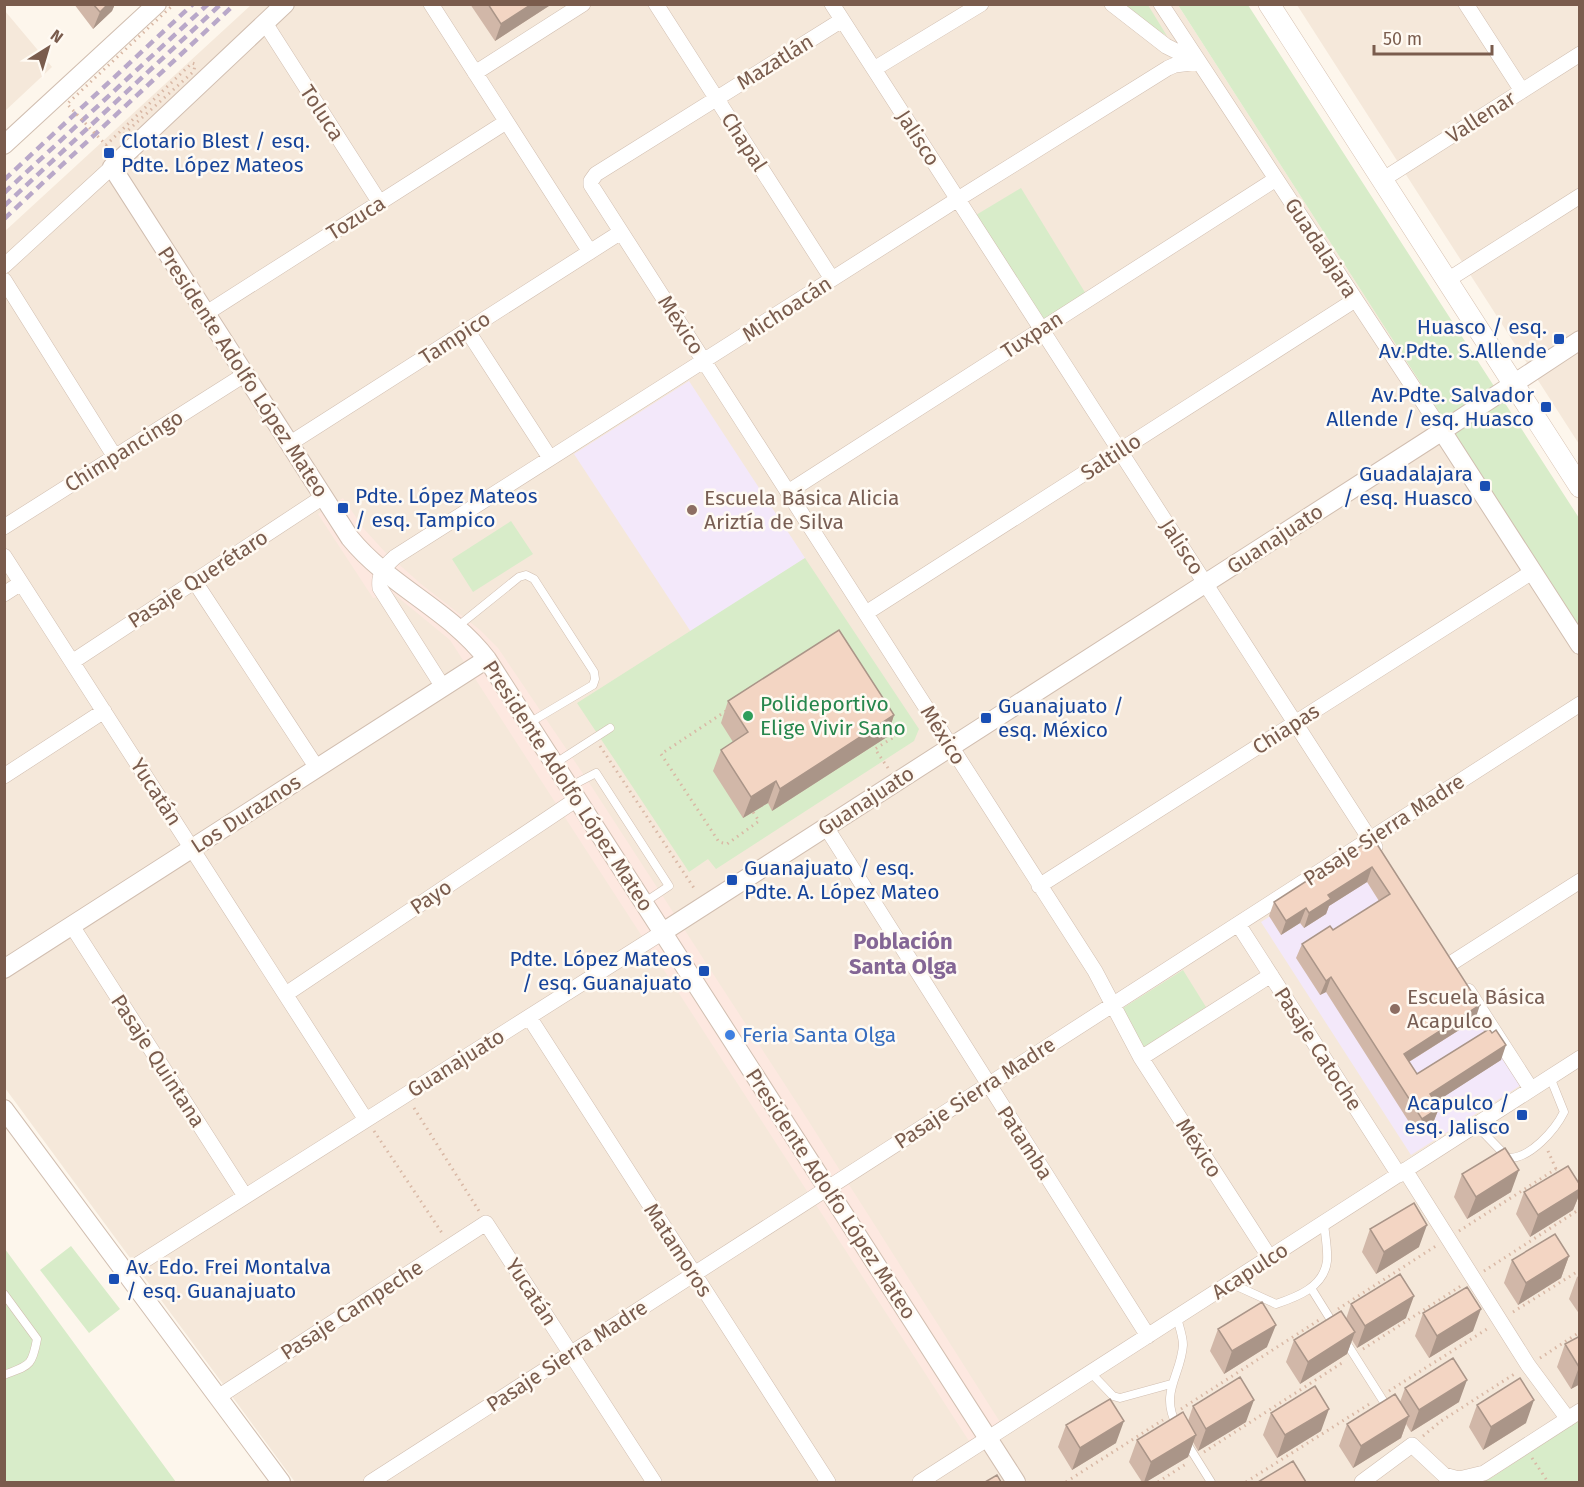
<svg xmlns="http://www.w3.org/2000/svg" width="1584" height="1487" font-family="'Fira Sans',sans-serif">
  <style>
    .residential { fill: #f5e8da }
    .commercial { fill: #fde8e0 }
    .education { fill: #f3e8fa }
    .green { fill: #d8ecc9 }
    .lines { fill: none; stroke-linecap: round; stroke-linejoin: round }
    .service-casing { stroke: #d1beb0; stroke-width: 9 }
    .minor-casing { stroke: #d1beb0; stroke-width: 16 }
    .tertiary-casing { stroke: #d1beb0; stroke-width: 20 }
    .secondary-casing { stroke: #d6c0b0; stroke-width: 22 }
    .path { stroke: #d9b8a5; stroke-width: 3; stroke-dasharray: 1.5 4.5; stroke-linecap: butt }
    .service { stroke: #fff; stroke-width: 8 }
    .minor { stroke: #fff; stroke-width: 15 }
    .tertiary { stroke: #fff; stroke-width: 18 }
    .secondary { stroke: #fff; stroke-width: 21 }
    .rail { stroke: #b9a8c9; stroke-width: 4.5; stroke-dasharray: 9 6; stroke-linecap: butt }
    .path-bridge { stroke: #d9b8a5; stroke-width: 3; stroke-dasharray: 1.5 4.5; stroke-linecap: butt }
    .wall { fill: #d1b7a8 }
    .shaded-wall { fill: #aa9588 }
    .building { fill: #f3d5c3; stroke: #aa9588; stroke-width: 1.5 }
    .transit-dot { fill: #1a4fb4; stroke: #fffaf3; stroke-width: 2 }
    .education-dot { fill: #8d6e63; stroke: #fffaf3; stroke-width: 2 }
    .leisure-dot { fill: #2e9e5b; stroke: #fffaf3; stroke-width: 2 }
    .shop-dot { fill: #3f7fe0; stroke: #fffaf3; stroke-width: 2 }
    .labels { text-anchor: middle; stroke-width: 5; stroke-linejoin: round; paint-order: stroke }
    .street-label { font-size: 21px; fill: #7a5c4d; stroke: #fffaf3 }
    .transit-label { font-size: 21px; fill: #164399; stroke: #fffaf3; text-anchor: start }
    .education-label { font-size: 21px; fill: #785e54; stroke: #fffaf3; text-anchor: start }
    .leisure-label { font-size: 21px; fill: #27864d; stroke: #fffaf3; text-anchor: start }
    .shop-label { font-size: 21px; fill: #366cbe; stroke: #fffaf3; text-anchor: start }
    .neighbourhood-label { font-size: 22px; font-weight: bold; fill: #846695; stroke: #fffaf3 }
  </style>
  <rect width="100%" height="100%" fill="#fdf6ec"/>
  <path class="residential" d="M251,5H1178L1579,630V1420L1491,1478L1472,1482H295L5,1088L4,232Z
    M1297,5H1579V444Z
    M5,11L52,67L5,111Z"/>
  <path class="commercial" d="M343,498L364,529L385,552L421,584L480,630L498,648L588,781L806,1117L1000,1422L969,1441L450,640L394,594L373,598L318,514Z"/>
  <path class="education" d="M689,381L805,558L691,632L574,454Z
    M1371,851L1521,1085L1411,1155L1261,922Z"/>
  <path class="green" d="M1121,5H1148L1167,36Z
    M1178,5H1248L1579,518V630Z
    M1021,188L1086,294L1043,321L976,215Z
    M511,521L533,554L473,592L452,559Z
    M805,558L919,729L914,741L716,869L708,859L689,872L577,703Z
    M1183,970L1206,1007L1143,1048L1123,1008Z
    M71,1246L120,1309L89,1333L40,1270Z
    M5,1249L176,1482H5Z
    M1579,1420V1482H1472L1491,1478Z"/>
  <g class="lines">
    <defs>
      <path id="service" d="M457,627L519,577L526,575L534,579L594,672L595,679L593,685L529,723
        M554,764L610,728
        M569,787L596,773L669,886L645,902
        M1476,1125L1508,1158C1530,1159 1555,1130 1564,1112L1550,1077
        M1230,1283L1276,1304C1297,1297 1324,1287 1327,1261C1328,1249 1325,1235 1324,1223
        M1311,1288L1334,1325
        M4,1294L37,1339C32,1367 29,1365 4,1375
        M1177,1318C1179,1326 1183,1336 1183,1345C1181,1376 1159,1392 1177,1426
        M1344,1339L1389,1410
        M1091,1373L1113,1396L1120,1398L1171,1384
        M1186,1442L1211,1482"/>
      <path id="minor" d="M431,4L590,252
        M656,4L832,279
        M832,4L1375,847
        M1112,4L1166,46L1196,61
        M1161,4L1442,431
        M1466,4L1522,91
        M842,20L596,174L591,181V185L1095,971L1141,1058L1270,1258
        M265,23L380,203
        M874,69L981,4
        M475,73L583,4
        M1382,180L1580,54
        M4,266L112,167
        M4,280L115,457
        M1446,281L1580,196
        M205,314L506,122
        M467,330L550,458
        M289,444L621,232
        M788,492L1276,179
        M4,527L244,375
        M4,556L366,1120
        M195,582L317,768
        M4,594L21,583
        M866,613L1355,300
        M72,662L323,497
        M443,687L380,588C378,573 385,566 395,557L958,199L1168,68L1175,65L1199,62
        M4,776L104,711
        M826,827L1148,1336
        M1039,886L1532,572
        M1238,924L1399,1175
        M72,926L245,1196
        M1450,964L1580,881
        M1468,991L1531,1089
        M286,994L577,799
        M529,1017L828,1482
        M1141,1058L1271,975
        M1405,1170L1528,1365L1568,1419
        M126,1272L663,932
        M218,1397L486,1223L654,1482
        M371,1482L1580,704
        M920,1482L1580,1058
        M1362,1482L1412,1445L1444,1475L1459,1479L1484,1473L1580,1411"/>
      <path id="tertiary" d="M285,4L112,167L350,538C389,586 450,610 487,659L1016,1482
        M4,145L157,4
        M1442,431L1580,645
        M663,932L1430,439L1580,340
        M4,969L487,659
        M4,1109L281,1482"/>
      <path id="secondary" d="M1269,4L1580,487"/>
    </defs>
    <use href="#service" class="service-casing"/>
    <use href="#minor" class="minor-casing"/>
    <use href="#tertiary" class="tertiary-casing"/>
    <use href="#secondary" class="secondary-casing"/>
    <path class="path" d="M726,711L661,754L719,842L727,844L759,821L751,809
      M600,746L696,891
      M888,768L875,749L894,737L888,728
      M414,1108L479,1211
      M374,1131L442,1233
      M1548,1151L1556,1169
      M1459,1231L1556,1169L1560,1174
      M1484,1271L1580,1209
      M1338,1309L1436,1246
      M1513,1312L1580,1270
      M1363,1349L1461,1286
      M1540,1358L1580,1332
      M1389,1391L1487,1329
      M1181,1409L1319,1320
      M1423,1436L1441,1421L1516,1373
      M1204,1452L1345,1361
      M1532,1458L1548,1482
      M1066,1482L1163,1420
      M1158,1482L1186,1464
      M1246,1482L1371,1403"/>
    <use href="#service" class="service"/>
    <use href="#minor" class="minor"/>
    <use href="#tertiary" class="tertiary"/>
    <use href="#secondary" class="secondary"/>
    <path class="rail" d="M4,180L193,4
      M4,193L208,4
      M4,206L221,4
      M4,219L235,4"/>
    <path class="path-bridge" d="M124,134L194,71L195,64L192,63L106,145L67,104L174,4"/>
  </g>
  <path class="wall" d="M74,4H115L112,11L93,29Z
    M470,4H552L495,41Z
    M728,701L894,715L887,737L772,811L768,803L743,818L713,771L721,750L733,742L721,723Z
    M1373,838L1475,1020L1409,1062L1417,1074L1501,1060L1435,1102L1439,1108L1433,1123L1416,1133L1326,992L1320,995L1296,958L1302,944L1333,930L1379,901L1367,882L1329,906L1326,914L1304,928L1300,923L1281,935L1269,916L1274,902Z
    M1462,1174L1511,1192L1467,1219L1454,1197Z
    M1580,1185V1193L1573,1210L1530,1237L1516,1214L1524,1192Z
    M1370,1229L1419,1247L1376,1274L1362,1252Z
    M1569,1256L1561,1278L1518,1305L1504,1283L1512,1260Z
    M1580,1275V1315L1569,1299L1577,1277Z
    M1351,1304L1406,1318L1357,1348L1352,1340L1347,1354L1300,1384L1286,1362L1294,1340L1346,1319Z
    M1423,1313L1473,1331L1429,1358L1415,1336Z
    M1218,1329L1267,1347L1224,1374L1210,1351Z
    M1580,1336V1384L1571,1389L1557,1367L1565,1344Z
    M1405,1388L1459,1402L1411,1432L1406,1424L1401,1438L1353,1468L1339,1446L1347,1424L1400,1402Z
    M1477,1405L1526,1423L1483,1450L1469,1427Z
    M1193,1406L1246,1422L1198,1451L1193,1442L1188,1457L1146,1482H1142L1129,1462L1137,1440L1188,1421Z
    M1271,1413L1321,1431L1277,1458L1263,1435Z
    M1066,1425L1116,1443L1072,1470L1058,1447Z"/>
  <path class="shaded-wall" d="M108,4H115L112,11L93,29L100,12Z
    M532,4H552L495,41L501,24Z
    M894,715L887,737L772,811L780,789Z
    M776,781L768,803L743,818L751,797Z
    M1372,867L1367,882L1329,906L1326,914L1304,928L1309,913L1328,895Z
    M1306,908L1300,923L1281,935L1286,921Z
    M1331,977L1326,992L1320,995L1326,981Z
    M1480,1005L1475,1020L1399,1068L1404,1054Z
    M1506,1045L1501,1060L1425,1109L1430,1094Z
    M1439,1108L1433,1123L1416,1133L1422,1119Z
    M1519,1170L1511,1192L1467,1219L1476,1197Z
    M1580,1189V1193L1573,1210L1530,1237L1538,1215Z
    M1427,1225L1419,1247L1376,1274L1384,1252Z
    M1569,1256L1561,1278L1518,1305L1526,1283Z
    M1414,1296L1406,1318L1357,1348L1365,1326Z
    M1481,1309L1473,1331L1429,1358L1437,1336Z
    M1276,1325L1267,1347L1224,1374L1232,1351Z
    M1355,1332L1347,1354L1300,1384L1308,1362Z
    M1579,1367L1580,1384L1571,1389Z
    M1467,1380L1459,1402L1411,1432L1419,1410Z
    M1254,1400L1246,1422L1198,1451L1206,1429Z
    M1534,1400L1526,1423L1483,1450L1491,1427Z
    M1329,1409L1321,1431L1277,1458L1285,1435Z
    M1409,1416L1401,1438L1353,1468L1361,1446Z
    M1124,1421L1116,1443L1072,1470L1080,1448Z
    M1196,1435L1188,1457L1146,1482H1144L1151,1462Z"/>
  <path class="building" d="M93,4H108L100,12Z
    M488,4H532L501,24Z
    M839,630L894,715L780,789L776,781L751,797L721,750L748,732L728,701Z
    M1373,838L1480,1005L1404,1054L1417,1074L1489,1029L1492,1033L1496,1030L1506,1045L1430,1094L1439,1108L1422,1119L1331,977L1326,981L1302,944L1330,926L1333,930L1390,894L1372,867L1328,895L1331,899L1309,913L1306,908L1286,921L1274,902Z
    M1505,1148L1519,1170L1476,1197L1462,1174Z
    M1568,1166L1580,1185V1189L1538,1215L1524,1192Z
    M1414,1203L1427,1225L1384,1252L1370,1229Z
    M1555,1234L1569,1256L1526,1283L1512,1260Z
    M1400,1274L1414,1296L1365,1326L1351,1304Z
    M1467,1287L1481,1309L1437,1336L1423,1313Z
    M1262,1302L1276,1325L1232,1351L1218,1329Z
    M1341,1311L1355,1332L1308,1362L1294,1340Z
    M1580,1336V1367H1579L1565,1344Z
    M1453,1358L1467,1380L1419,1410L1405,1388Z
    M1240,1377L1254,1400L1206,1429L1193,1406Z
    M1520,1378L1534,1400L1491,1427L1477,1405Z
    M1315,1386L1329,1409L1285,1435L1271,1413Z
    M1395,1394L1409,1416L1361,1446L1347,1424Z
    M1110,1399L1124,1421L1080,1448L1066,1425Z
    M1183,1412L1196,1435L1151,1462L1137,1440Z
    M1293,1461L1306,1482H1258Z
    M997,1475L1001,1482H985Z"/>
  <g class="transit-dot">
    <rect x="103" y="147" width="12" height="12" rx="3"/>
    <rect x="1553" y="333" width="12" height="12" rx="3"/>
    <rect x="1540" y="401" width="12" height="12" rx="3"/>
    <rect x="1479" y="480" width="12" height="12" rx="3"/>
    <rect x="337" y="502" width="12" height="12" rx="3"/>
    <rect x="980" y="712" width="12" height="12" rx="3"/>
    <rect x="726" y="874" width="12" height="12" rx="3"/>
    <rect x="698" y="965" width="12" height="12" rx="3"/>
    <rect x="1516" y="1109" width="12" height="12" rx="3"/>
    <rect x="108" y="1273" width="12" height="12" rx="3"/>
  </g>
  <g class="education-dot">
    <circle cx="692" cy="510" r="6"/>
    <circle cx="1395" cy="1009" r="6"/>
  </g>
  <circle class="leisure-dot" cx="748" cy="716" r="6"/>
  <circle class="shop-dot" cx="730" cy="1035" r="6"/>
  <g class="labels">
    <g class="street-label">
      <text transform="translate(775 62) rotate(-32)" y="7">Mazatlán</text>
      <text transform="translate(322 113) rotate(57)" y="7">Toluca</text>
      <text transform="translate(1481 117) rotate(-33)" y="7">Vallenar</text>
      <text transform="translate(918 138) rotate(57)" y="7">Jalisco</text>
      <text transform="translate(744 142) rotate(57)" y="7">Chapal</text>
      <text transform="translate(356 218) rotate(-32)" y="7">Tozuca</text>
      <text transform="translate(1321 248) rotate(57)" y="7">Guadalajara</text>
      <text transform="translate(787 309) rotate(-33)" y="7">Michoacán</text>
      <text transform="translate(681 325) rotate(57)" y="7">México</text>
      <text transform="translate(1032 335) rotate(-33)" y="7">Tuxpan</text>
      <text transform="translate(455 338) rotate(-33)" y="7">Tampico</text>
      <text transform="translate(243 372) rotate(57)" y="7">Presidente Adolfo López Mateo</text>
      <text transform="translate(124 451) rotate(-32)" y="7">Chimpancingo</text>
      <text transform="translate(1111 457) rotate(-33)" y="7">Saltillo</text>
      <text transform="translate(1275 539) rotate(-33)" y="7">Guanajuato</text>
      <text transform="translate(1182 547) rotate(57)" y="7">Jalisco</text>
      <text transform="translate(198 579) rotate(-33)" y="7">Pasaje Querétaro</text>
      <text transform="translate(1286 729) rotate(-33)" y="7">Chiapas</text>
      <text transform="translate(943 735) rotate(58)" y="7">México</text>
      <text transform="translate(568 786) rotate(57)" y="7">Presidente Adolfo López Mateo</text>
      <text transform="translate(156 792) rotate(57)" y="7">Yucatán</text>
      <text transform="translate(866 801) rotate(-33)" y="7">Guanajuato</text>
      <text transform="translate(246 814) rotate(-33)" y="7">Los Duraznos</text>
      <text transform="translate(1384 830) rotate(-33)" y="7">Pasaje Sierra Madre</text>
      <text transform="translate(431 897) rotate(-34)" y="7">Payo</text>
      <text transform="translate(1318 1049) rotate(57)" y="7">Pasaje Catoche</text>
      <text transform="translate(158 1061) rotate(57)" y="7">Pasaje Quintana</text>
      <text transform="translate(456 1063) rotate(-32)" y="7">Guanajuato</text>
      <text transform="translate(975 1093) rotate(-33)" y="7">Pasaje Sierra Madre</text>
      <text transform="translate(1025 1143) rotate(57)" y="7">Patamba</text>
      <text transform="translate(1199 1148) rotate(57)" y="7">México</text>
      <text transform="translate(831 1194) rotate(57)" y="7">Presidente Adolfo López Mateo</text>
      <text transform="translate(678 1250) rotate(57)" y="7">Matamoros</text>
      <text transform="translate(1250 1271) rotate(-33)" y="7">Acapulco</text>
      <text transform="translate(531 1292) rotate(57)" y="7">Yucatán</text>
      <text transform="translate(352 1310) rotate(-33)" y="7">Pasaje Campeche</text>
      <text transform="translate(567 1356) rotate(-33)" y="7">Pasaje Sierra Madre</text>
    </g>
    <g class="transit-label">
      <text x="121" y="148">Clotario Blest / esq.<tspan x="121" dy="24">Pdte. López Mateos</tspan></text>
      <text x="1547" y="334" text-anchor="end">Huasco / esq.<tspan x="1547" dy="24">Av.Pdte. S.Allende</tspan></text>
      <text x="1534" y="402" text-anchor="end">Av.Pdte. Salvador<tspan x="1534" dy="24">Allende / esq. Huasco</tspan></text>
      <text x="1473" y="481" text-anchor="end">Guadalajara<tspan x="1473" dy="24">/ esq. Huasco</tspan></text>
      <text x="355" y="503">Pdte. López Mateos<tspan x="355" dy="24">/ esq. Tampico</tspan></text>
      <text x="998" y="713">Guanajuato /<tspan x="998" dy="24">esq. México</tspan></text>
      <text x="744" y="875">Guanajuato / esq.<tspan x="744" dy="24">Pdte. A. López Mateo</tspan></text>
      <text x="692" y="966" text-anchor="end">Pdte. López Mateos<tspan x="692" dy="24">/ esq. Guanajuato</tspan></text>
      <text x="1510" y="1110" text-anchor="end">Acapulco /<tspan x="1510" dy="24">esq. Jalisco</tspan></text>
      <text x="126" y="1274">Av. Edo. Frei Montalva<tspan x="126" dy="24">/ esq. Guanajuato</tspan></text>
    </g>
    <g class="education-label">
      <text x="704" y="505">Escuela Básica Alicia<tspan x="704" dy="24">Ariztía de Silva</tspan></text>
      <text x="1407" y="1004">Escuela Básica<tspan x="1407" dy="24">Acapulco</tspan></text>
    </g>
    <g class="leisure-label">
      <text x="760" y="711">Polideportivo<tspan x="760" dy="24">Elige Vivir Sano</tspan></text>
    </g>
    <g class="shop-label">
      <text x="742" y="1042">Feria Santa Olga</text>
    </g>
    <g class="neighbourhood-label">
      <text x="903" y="949">Población<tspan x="903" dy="25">Santa Olga</tspan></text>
    </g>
  </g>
  <rect width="1584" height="1487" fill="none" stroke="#7a5c4d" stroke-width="12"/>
  <g transform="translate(48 48) rotate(37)" stroke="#fffaf3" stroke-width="4.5" paint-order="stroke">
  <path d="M0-4.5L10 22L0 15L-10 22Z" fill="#7a5c4d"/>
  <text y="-9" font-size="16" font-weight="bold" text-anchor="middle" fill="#7a5c4d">N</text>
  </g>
  <path d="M1374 45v9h118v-9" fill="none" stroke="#7a5c4d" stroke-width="3"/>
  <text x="1383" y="45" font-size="18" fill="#7a5c4d" stroke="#fffaf3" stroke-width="4.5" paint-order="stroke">50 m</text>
</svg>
